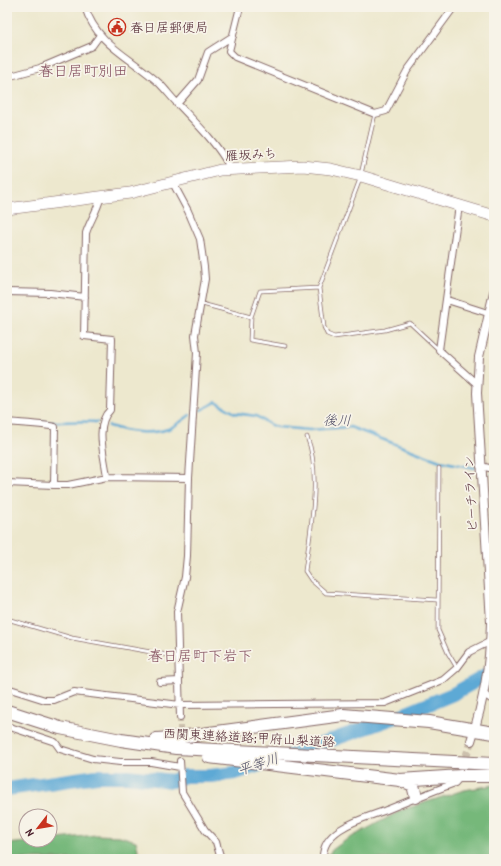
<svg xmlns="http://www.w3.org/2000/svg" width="501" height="866" font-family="'Patrick Hand','Klee One',sans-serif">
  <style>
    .forest { fill: #76b87a; stroke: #606c52 }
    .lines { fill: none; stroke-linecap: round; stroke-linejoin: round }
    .stream { stroke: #5da9d5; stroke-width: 2.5 }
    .river { stroke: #5da9d5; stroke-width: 14 }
    .minor-tunnel { stroke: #ccc0ad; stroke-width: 6; stroke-dasharray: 6 3; stroke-linecap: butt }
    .tertiary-tunnel { stroke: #ccc0ad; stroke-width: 8; stroke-dasharray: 8 4; stroke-linecap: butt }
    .service-casing { stroke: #836564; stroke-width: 4.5 }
    .minor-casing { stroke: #836564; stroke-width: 8 }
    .tertiary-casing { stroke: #836564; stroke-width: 10 }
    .trunk-casing { stroke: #836564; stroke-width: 12 }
    .motorway-casing { stroke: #836564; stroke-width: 14 }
    .service { stroke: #fff; stroke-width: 3 }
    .minor { stroke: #fff; stroke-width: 6 }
    .tertiary { stroke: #fff; stroke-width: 8 }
    .trunk { stroke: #fff; stroke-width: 11 }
    .motorway { stroke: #fff; stroke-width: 12 }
    .labels { text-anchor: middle; stroke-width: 3.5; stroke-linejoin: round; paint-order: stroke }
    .poi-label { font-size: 13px; fill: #4a1f2b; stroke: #f7f3e8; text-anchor: start }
    .street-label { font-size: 13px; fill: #4a1f2b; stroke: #f7f3e8 }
    .water-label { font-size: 14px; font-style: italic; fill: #514f66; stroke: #f7f3e8 }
    .quarter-label { font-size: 15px; fill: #834e5e; stroke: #f7f3e8 }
  </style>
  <rect width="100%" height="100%" fill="#f7f3e8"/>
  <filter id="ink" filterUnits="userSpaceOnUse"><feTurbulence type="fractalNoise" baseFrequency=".025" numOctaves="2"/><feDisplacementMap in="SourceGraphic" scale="8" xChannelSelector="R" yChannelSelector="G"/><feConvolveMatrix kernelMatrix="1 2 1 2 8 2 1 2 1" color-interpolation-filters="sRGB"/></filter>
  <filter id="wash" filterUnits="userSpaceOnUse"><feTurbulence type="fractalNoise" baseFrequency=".012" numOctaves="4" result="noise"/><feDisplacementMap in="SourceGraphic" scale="16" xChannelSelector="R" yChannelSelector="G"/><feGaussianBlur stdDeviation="0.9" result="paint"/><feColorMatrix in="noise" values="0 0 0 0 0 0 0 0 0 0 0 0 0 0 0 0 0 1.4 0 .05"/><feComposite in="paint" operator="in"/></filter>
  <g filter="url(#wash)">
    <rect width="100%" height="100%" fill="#ede8ce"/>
    <path class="forest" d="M494,785V859H326L332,850L346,840L402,810L464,790Z
      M96,835L120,836L136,841L140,859H7V844Z"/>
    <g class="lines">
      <path class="stream" d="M201,410L216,402L235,413L256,416L271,425L277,427L309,430L350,427L440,461L475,468
        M43,422C62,423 79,420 97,422
        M109,426C127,432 150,435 168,429C176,426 183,420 190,415
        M492,474L494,475"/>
      <path class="river" d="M290,755L402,715L453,694L494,671
        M7,789L97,776H127L172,781L185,776H211L235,773L269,762"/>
    </g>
  </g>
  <g filter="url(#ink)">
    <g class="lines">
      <path class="minor-tunnel" d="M180,717V738"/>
      <path class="tertiary-tunnel" d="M462,770L471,741"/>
      <defs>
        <path id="service" d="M361,174L375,114
          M319,288L324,327L327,334L334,337L385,330L410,323L438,349
          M202,304L251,317L260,291L319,288L360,179
          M251,317L250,340L285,346
          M307,437C322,474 310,532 305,571L311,580L326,593L437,600
          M439,468L438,630L448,653L457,668
          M7,619L72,638L179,657"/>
        <path id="minor" d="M85,7C97,46 133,58 160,84C166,90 171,97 177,103C197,124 217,143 231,169
          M240,7L229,51L235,57L375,114L386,111L407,71L454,7
          M7,77L40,68L92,46L100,35
          M177,104L198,80L208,52L233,36
          M173,183L188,211L200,239L204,267L205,279L195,335L197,353L189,478L187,556L185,577L177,612L180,717
          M100,199C97,211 90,221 86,233L84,336L112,339L110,410C94,425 105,458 107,477
          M459,205L439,350L478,385
          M7,292L50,293L85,297
          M447,300L494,315
          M7,422C15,423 51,425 55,427L54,485H68L107,477L189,478
          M480,466L494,469
          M7,483L54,485
          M160,682L179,681
          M7,688L45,700H54L74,692L180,705L385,703L443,680L457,668L469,652L491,641
          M485,695L494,701
          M7,726L55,742L60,749L93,759L120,762H151L180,767
          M180,761L182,792L205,830L216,842L221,859
          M323,859C321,827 367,818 389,809C411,800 433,791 455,783L460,777"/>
        <path id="tertiary" d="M471,741C484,700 490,665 491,622L477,393L479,357L494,292"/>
        <path id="trunk" d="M7,209L130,193L220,170L303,166L331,169L361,176L494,216"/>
        <path id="motorway" d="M7,711L60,728L121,740L176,748L494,764
          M156,739L172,738L343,715L429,722L494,733
          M209,757L400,780L461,776H494
          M400,780L413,785L416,797"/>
      </defs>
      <use href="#service" class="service-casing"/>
      <use href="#minor" class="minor-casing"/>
      <use href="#tertiary" class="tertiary-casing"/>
      <use href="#trunk" class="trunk-casing"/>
      <use href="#motorway" class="motorway-casing"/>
      <use href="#service" class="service"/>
      <use href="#minor" class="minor"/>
      <use href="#tertiary" class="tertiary"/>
      <use href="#trunk" class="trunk"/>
      <use href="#motorway" class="motorway"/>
    </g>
  </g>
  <defs>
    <symbol id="civic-ring" viewBox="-11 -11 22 22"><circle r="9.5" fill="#f7f3e8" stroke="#c8321e" stroke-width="1.5"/><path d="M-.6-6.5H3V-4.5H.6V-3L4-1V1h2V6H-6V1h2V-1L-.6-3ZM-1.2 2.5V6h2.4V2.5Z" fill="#c8321e"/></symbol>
  </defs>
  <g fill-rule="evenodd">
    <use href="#civic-ring" x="107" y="17" width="20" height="20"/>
  </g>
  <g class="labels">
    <g class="poi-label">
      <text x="130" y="32">春日居郵便局</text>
    </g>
    <g class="street-label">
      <text transform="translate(251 154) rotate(-3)" y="5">雁坂みち</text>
      <text transform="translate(470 494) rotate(-93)" y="5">ピーチライン</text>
      <text transform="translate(249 737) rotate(3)" y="5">西関東連絡道路;甲府山梨道路</text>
    </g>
    <g class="water-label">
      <text transform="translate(337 420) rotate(1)" y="5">後川</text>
      <text transform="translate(258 764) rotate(-18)" y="5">平等川</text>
    </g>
    <g class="quarter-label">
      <text x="83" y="76">春日居町別田</text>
      <text x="200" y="661">春日居町下岩下</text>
    </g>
  </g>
  <rect width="501" height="866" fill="none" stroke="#f7f3e8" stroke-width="24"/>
  <g transform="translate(38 828) rotate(239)"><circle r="19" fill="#f7f3e8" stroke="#b29e9c"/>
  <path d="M0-3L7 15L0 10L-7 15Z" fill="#c8321e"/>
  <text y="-6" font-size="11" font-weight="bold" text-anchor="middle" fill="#4a1f2b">N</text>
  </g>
</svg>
